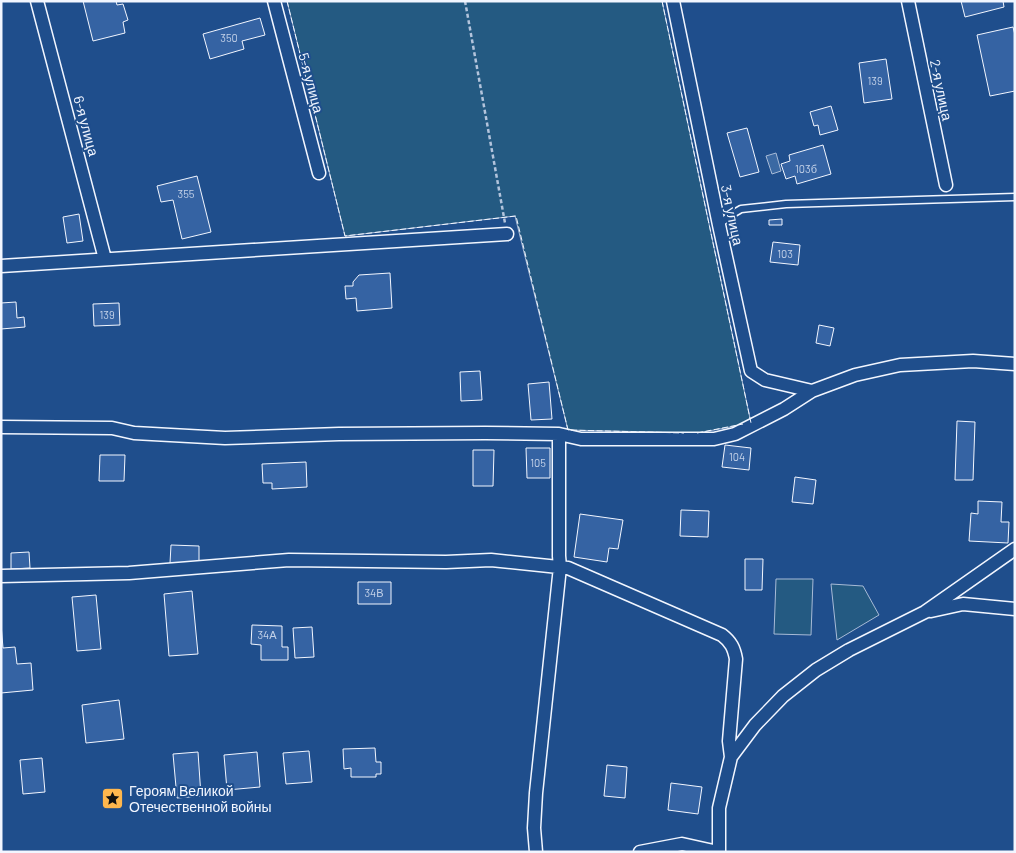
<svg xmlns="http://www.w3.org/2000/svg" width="1016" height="853" font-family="Barlow,sans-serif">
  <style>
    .green { fill: #245a82; stroke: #a8bbd7 }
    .water { fill: #3b69a3; stroke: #a8bbd7 }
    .building { fill: #3563a3; stroke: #f2f6ff }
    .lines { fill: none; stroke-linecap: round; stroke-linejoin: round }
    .service-casing { stroke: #f2f6ff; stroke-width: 9 }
    .minor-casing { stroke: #f2f6ff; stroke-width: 15 }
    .path { stroke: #b3c4dc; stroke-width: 2.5; stroke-dasharray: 4 2.5; stroke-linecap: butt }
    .service { stroke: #1f4e8c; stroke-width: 6 }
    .minor { stroke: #1f4e8c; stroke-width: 12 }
    .fence { stroke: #f2f6ff; stroke-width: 1; stroke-dasharray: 6 2.5; stroke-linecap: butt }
    .labels { text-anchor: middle; stroke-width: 4; stroke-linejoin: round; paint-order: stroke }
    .number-label { font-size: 11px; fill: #c3d1e8 }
    .street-label { font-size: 14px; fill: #f2f6ff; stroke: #1f4e8c }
    .poi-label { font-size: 14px; fill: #f2f6ff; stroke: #1f4e8c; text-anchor: start }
  </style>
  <rect width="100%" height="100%" fill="#1f4e8c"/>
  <path class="green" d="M287,1H662L751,423L698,433L568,430L515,216L345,236Z
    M776,579H813L811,635L774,634Z
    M831,584L863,586L879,615L837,640Z"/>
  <path class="water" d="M776,153L781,171L772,174L766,156Z"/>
  <path class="building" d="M83,1H116L117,5L123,4L128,20L123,22L125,33L93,41Z
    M961,1H1003L1004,7L965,17Z
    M260,18L265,35L242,41L244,49L210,59L203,34Z
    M1013,27L1015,35V91L990,96L977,35Z
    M886,59L892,99L864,103L859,63Z
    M831,106L838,130L820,135L818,125L814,126L810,112Z
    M747,128L759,172L740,177L727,133Z
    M823,145L831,174L797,184L795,176L786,179L781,164L790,161L789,155Z
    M197,176L211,232L182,239L173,200L161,202L157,186Z
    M79,214L83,241L67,243L63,217Z
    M782,219V225H769V220Z
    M773,242L800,245L798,265L770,262Z
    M390,273L392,308L357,311L356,298L346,299L345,286H353V282L359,275Z
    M16,302L17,318L24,317L25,327L1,329V303Z
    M119,303L120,325L94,326L93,304Z
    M819,325L834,328L830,346L816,343Z
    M480,371L482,400L461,401L460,372Z
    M549,382L552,419L531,420L528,384Z
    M957,421L975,422L973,480H955Z
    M725,445L751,448L749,470L722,467Z
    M526,448H550V478H527Z
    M473,450H494L493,486H473Z
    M100,455H125L124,481H99Z
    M306,462L307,487L272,489V483H263L262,464Z
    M795,477L816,480L813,504L792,502Z
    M978,501L1002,502L1001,522H1009L1008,543L969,541L971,513L978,514Z
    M681,510L709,511L708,537L680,536Z
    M580,514L623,520L618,549L609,548L607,562L574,557Z
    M171,545L199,546V564L170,563Z
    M29,552L30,568L11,569V553Z
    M745,559H763L762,590H745Z
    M358,582H391V604H358Z
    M192,591L198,654L169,656L164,594Z
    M96,595L101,649L77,651L72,597Z
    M1,624L3,648L15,647L17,664L31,663L33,690L1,693Z
    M252,625L282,626V647H288V660H261V645L251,644Z
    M312,627L314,657L295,658L293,628Z
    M119,700L124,739L86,743L82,705Z
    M375,748L376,762H381V774H376V777H351V768L344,769L343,749Z
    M309,751L312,782L286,784L283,753Z
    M198,752L201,796L177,798L173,754Z
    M257,752L260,787L227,790L224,755Z
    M42,758L45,792L23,794L20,760Z
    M607,765L627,767L625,798L604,796Z
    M671,783L702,787L698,814L668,810Z"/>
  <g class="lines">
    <defs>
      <path id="service" d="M719,225L729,216L741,209L786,204L1015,197"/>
      <path id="minor" d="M37,1L105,259
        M274,1L319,173
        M673,1L719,225L751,371L765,380L812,391
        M908,1L946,185
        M1,266L507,234
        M1,427L112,428L134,433L225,438L339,434L485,433L559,434L581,439H714L735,434L784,409L812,391L855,375L900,365L973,361L1015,364
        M1,576L129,573L289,560L446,562L491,560L568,568L722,635C731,642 734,648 736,659L729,741L731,757
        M931,611L963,604L1015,609
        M536,852L534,828L536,793L560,567L559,556V434
        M640,852L682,844L718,852
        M719,852V808L731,757L755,725L783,696L816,670L849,650L925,612L1015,549"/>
    </defs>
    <use href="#service" class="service-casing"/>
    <use href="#minor" class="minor-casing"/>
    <path class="path" d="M465,1L505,223"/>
    <use href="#service" class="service"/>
    <use href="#minor" class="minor"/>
    <path class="fence" d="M287,1L345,236L516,216L568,430L684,433
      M662,1L751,423
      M697,433L743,424"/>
  </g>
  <defs>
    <symbol id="sight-square" viewBox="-11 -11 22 22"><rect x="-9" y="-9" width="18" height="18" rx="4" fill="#ffb74d" stroke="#1f4e8c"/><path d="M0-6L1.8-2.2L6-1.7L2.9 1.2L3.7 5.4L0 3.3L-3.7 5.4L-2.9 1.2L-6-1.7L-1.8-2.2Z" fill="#111"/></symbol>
  </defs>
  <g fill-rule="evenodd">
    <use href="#sight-square" x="100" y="786" width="25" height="25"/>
  </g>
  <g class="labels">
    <g class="number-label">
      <text x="229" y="42">350</text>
      <text x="875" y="85">139</text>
      <text x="806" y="173">103б</text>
      <text x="186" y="198">355</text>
      <text x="785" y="258">103</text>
      <text x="107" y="319">139</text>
      <text x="737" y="461">104</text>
      <text x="538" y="467">105</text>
      <text x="374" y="597">34В</text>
      <text x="267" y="639">34А</text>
    </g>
    <g class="street-label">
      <text transform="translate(311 83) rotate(75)" y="5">5-я улица</text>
      <text transform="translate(941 90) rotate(78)" y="5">2-я улица</text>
      <text transform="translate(86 126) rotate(75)" y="5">6-я улица</text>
      <text transform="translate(732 215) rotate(78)" y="5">3-я улица</text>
    </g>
    <g class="poi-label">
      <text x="129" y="796">Героям Великой<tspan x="129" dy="16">Отечественной войны</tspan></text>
    </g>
  </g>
  <rect width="1016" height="853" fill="none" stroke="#f2f6ff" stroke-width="5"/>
</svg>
